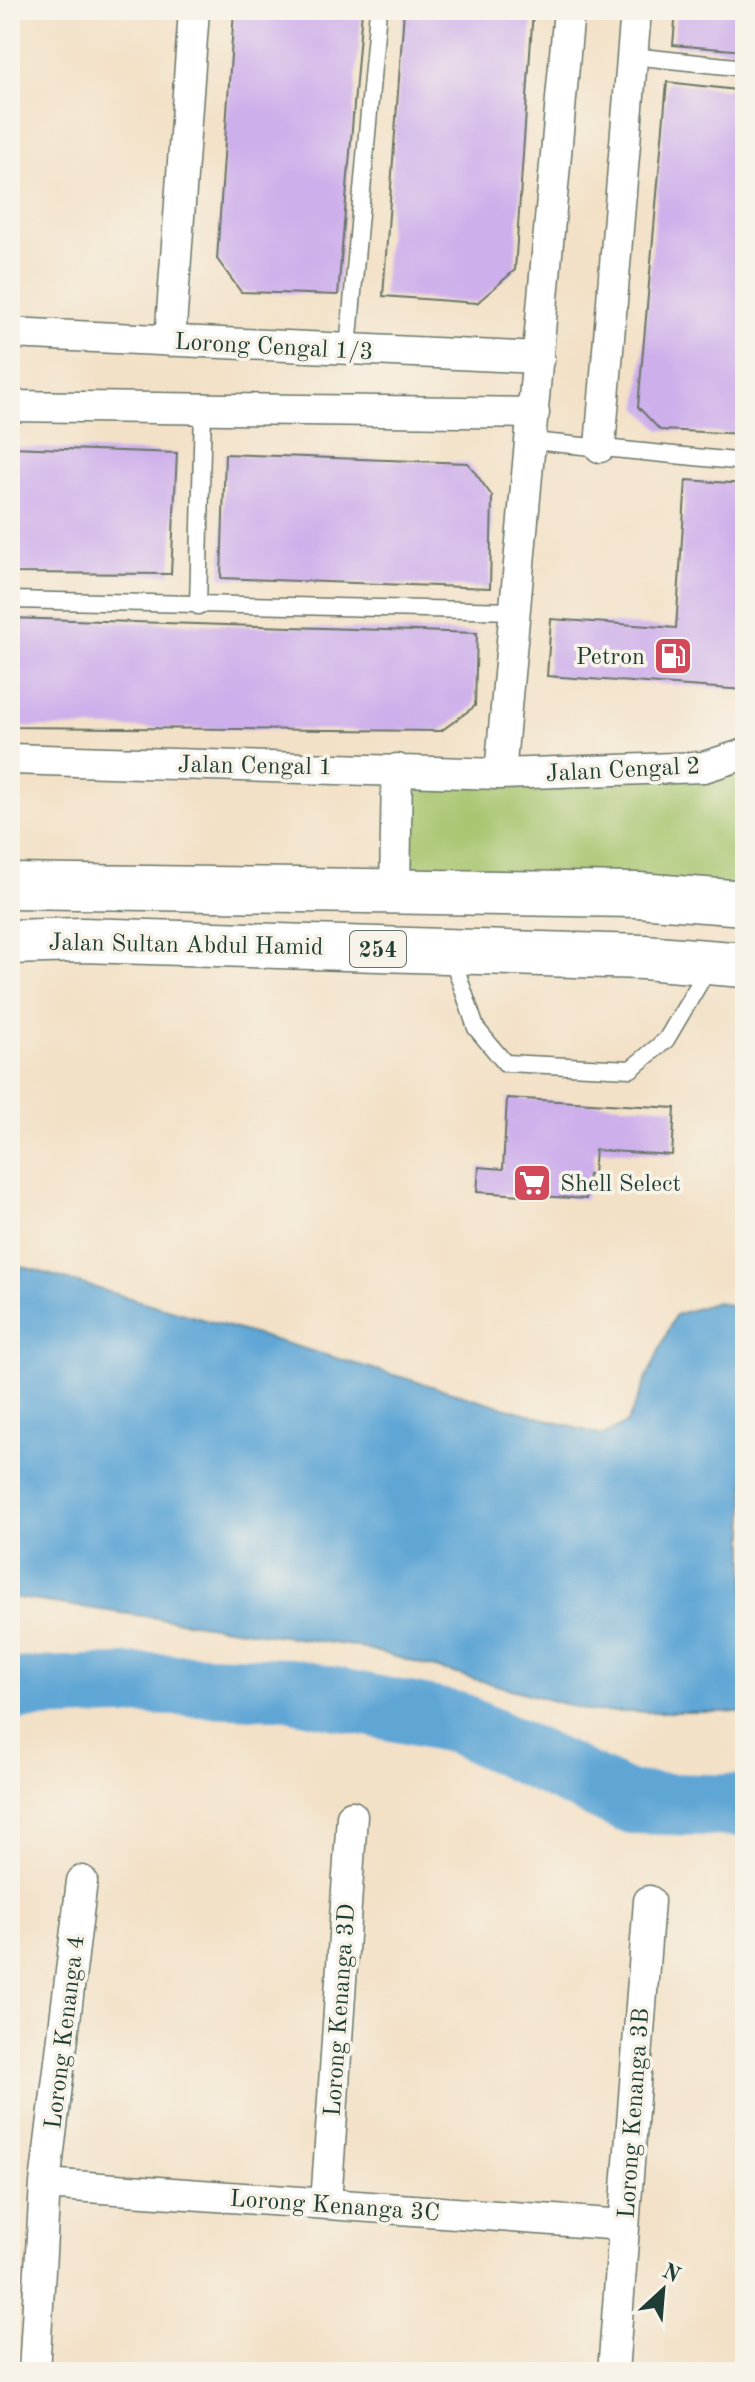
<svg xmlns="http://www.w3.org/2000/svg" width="755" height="2382" font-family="'Old Standard TT',serif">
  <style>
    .green { fill: #a4c36b; stroke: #628050; stroke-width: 2 }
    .water { fill: #5fa6d5; stroke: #3f7284; stroke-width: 2 }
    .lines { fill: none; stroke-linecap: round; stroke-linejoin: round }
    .river { stroke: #5fa6d5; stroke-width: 62 }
    .building { fill: #cdafeb }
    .lane-casing { stroke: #697667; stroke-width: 19 }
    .street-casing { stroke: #697667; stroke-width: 33 }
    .primary-casing { stroke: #697667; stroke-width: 47 }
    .lane { stroke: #fff; stroke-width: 16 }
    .street { stroke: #fff; stroke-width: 30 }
    .primary { stroke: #fff; stroke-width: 44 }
    .labels { text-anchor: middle; stroke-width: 7; stroke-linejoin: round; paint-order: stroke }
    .shield { fill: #f7f3e8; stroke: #60746a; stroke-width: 2 }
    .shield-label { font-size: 22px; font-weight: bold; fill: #1f3d34 }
    .street-label { font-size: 24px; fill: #1f3d34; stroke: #f7f3e8 }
    .poi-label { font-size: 24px; fill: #1f3d34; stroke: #f7f3e8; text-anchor: end }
  </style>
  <rect width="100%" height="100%" fill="#f7f3e8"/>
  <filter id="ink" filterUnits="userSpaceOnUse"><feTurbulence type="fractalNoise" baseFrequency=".0125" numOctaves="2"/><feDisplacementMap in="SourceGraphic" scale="16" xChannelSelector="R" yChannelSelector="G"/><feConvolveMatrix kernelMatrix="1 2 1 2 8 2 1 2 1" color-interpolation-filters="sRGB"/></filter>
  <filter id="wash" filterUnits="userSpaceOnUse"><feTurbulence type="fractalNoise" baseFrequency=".006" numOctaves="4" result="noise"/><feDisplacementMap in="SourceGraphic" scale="32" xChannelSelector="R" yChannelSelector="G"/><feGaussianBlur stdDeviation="1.8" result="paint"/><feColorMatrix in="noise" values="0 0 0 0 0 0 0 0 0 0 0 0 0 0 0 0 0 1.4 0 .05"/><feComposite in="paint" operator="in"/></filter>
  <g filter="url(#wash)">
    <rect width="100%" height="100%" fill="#f3e1c7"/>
    <path class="green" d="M745,754V903L395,891L397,769Z"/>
    <path class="water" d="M10,1263L603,1436L627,1423L675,1315L717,1302L745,1309V1712H593L360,1647L10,1597Z"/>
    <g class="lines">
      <path class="river" d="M10,1689L147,1684L289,1689L457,1723L629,1803L745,1806"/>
    </g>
    <g id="blocks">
      <path class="building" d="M234,10H362L338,295L241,292L217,259Z
        M404,10H533L515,270L477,303L383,296Z
        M676,10H745V51L673,45Z
        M667,82L745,91V434L660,430L638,407Z
        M10,447L177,453L171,574L10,573Z
        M225,454L468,463L492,496L490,588L221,578Z
        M686,480L745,484V690L547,676L551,619L676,628Z
        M10,618L477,633L475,706L441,731L10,727Z
        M507,1098L675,1108L672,1155L595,1150L593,1174H588L586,1199L477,1192L479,1167L503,1169Z"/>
    </g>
  </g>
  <g filter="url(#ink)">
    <use href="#blocks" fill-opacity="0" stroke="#697667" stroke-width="2"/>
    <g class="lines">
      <defs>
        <path id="lane" d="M632,56L745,68
          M348,349L378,10
          M532,441L745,462
          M10,600L516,611
          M198,606L203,409
          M451,954L476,1028L505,1063L631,1069L666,1040L709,967"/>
        <path id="street" d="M10,333L539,358
          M170,341L194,10
          M10,406L534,413
          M600,447L636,10
          M10,759L500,774L704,767L745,754
          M500,774L569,10
          M395,891L397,769
          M45,2184L624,2225
          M326,2204L352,1816
          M34,2372L45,2184L82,1881
          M613,2372L649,1901"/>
        <path id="primary" d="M10,886L638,895L745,903
          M10,942L82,940L643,957L745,965"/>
      </defs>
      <use href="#lane" class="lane-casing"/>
      <use href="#street" class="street-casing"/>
      <use href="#primary" class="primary-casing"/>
      <use href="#lane" class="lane"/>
      <use href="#street" class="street"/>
      <use href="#primary" class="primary"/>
    </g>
  </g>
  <defs>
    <symbol id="fuel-square" viewBox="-11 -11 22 22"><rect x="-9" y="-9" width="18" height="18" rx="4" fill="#d1495b" stroke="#f7f3e8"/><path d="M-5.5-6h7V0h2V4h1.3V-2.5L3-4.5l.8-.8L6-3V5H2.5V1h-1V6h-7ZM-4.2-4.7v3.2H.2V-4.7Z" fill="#fff"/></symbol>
    <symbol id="supermarket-square" viewBox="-11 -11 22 22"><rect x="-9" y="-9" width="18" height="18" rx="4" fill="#d1495b" stroke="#f7f3e8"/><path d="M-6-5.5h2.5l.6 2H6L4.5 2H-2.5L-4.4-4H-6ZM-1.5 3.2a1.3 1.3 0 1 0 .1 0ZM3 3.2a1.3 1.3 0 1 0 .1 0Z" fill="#fff"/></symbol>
  </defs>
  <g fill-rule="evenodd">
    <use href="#fuel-square" x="651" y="634" width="44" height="44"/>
    <use href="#supermarket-square" x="510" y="1161" width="44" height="44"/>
  </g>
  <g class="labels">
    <rect class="shield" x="350" y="931" width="56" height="36" rx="6"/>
    <g class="shield-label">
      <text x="378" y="957">254</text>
    </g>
    <g class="street-label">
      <text transform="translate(274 346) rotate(3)" y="8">Lorong Cengal 1/3</text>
      <text transform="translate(255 765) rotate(1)" y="8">Jalan Cengal 1</text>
      <text transform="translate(623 769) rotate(-3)" y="8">Jalan Cengal 2</text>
      <text transform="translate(186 944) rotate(1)" y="8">Jalan Sultan Abdul Hamid</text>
      <text transform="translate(339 2010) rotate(-86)" y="8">Lorong Kenanga 3D</text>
      <text transform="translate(64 2032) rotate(-83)" y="8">Lorong Kenanga 4</text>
      <text transform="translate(633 2113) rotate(-86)" y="8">Lorong Kenanga 3B</text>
      <text transform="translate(335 2205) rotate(4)" y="8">Lorong Kenanga 3C</text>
    </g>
    <g class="poi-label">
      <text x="645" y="664">Petron</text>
      <text x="560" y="1191" text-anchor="start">Shell Select</text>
    </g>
  </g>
  <rect width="755" height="2382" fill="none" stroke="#f7f3e8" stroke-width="40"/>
  <g transform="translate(663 2290) rotate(26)" stroke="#f7f3e8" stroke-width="6" paint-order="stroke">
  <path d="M0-6L14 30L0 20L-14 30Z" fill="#1f3d34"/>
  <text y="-12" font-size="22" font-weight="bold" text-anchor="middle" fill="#1f3d34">N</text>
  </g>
</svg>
